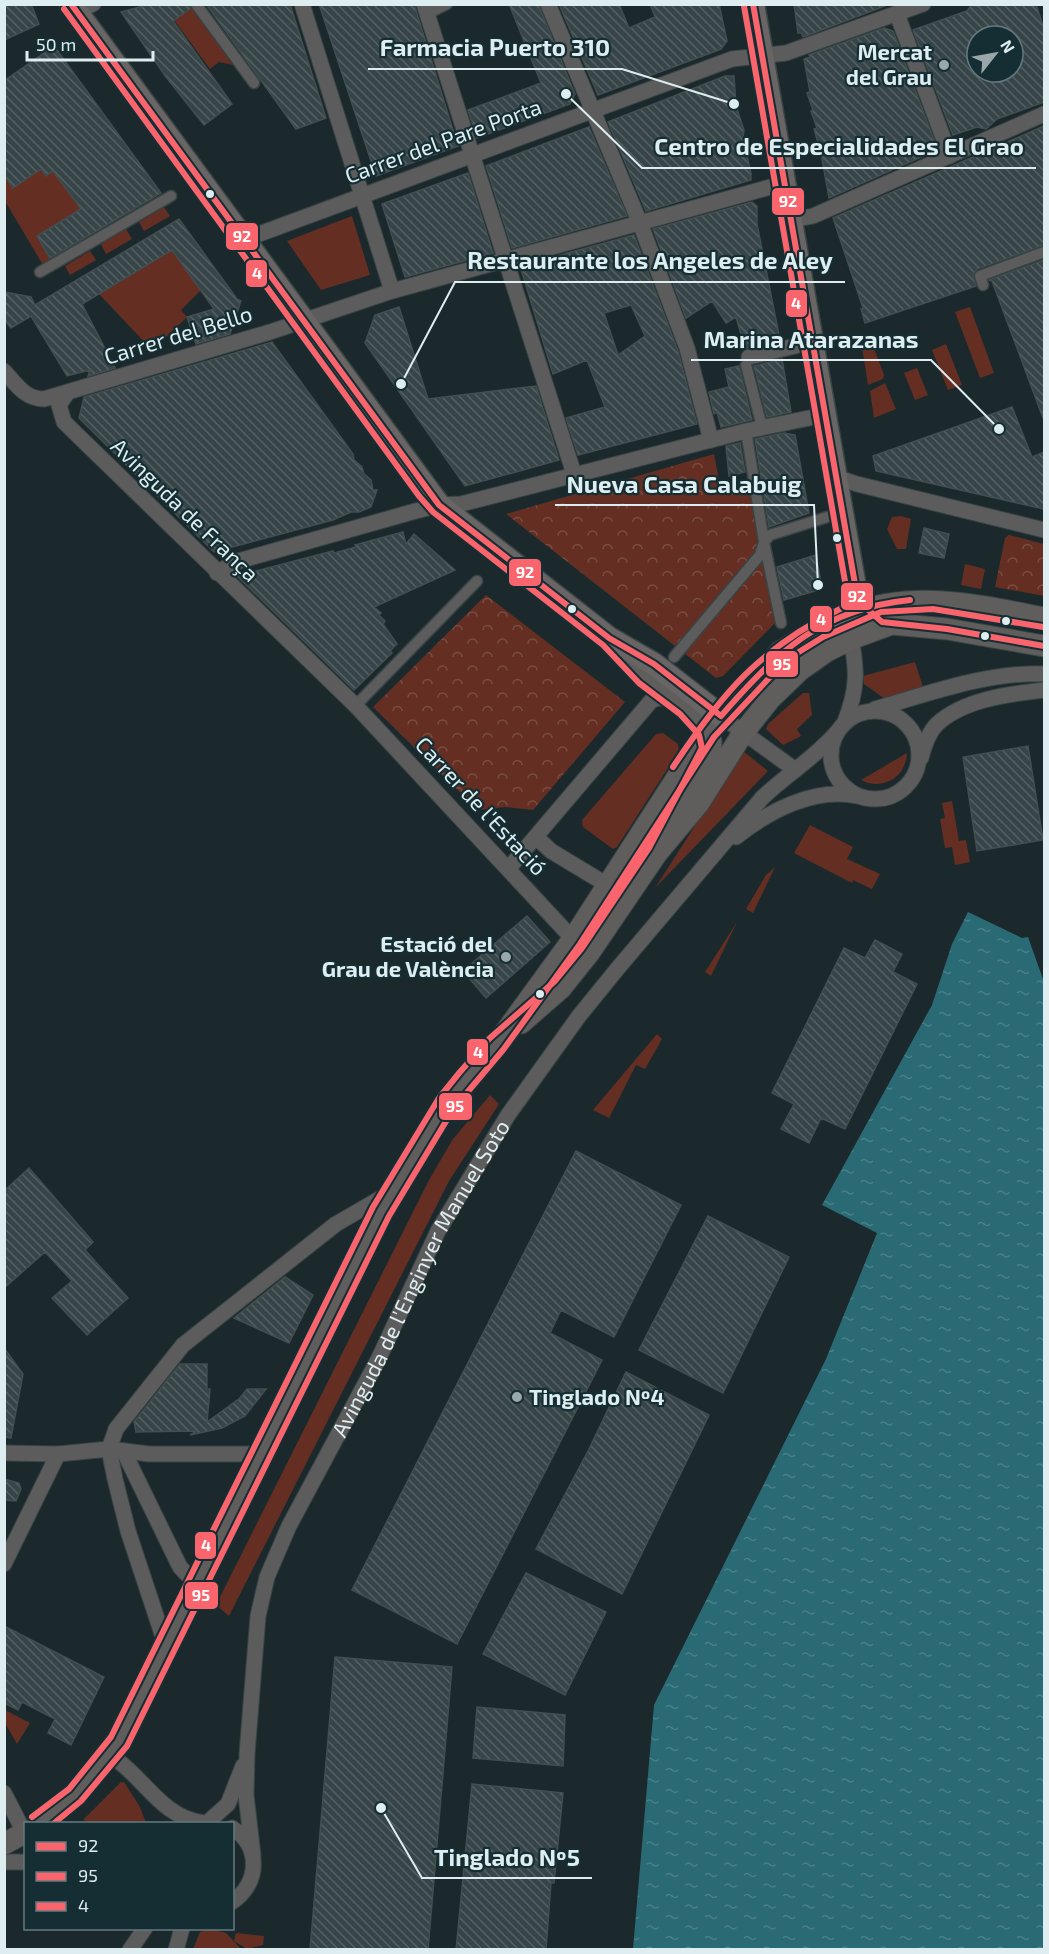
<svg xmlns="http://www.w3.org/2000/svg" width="1049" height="1954" font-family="'Exo 2',sans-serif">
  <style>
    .green { fill: #642f22 }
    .park { fill: url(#park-crowns) }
    .water { fill: url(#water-ripples) }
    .building { fill: url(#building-back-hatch); stroke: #424e50; stroke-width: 1.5; fill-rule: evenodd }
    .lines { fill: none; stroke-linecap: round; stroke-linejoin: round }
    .pedestrian-casing { stroke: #384446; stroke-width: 13 }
    .minor-casing { stroke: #384446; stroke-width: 17 }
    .secondary-casing { stroke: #384446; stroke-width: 23 }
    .primary-casing { stroke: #384446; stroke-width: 25 }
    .pedestrian { stroke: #5d5c5c; stroke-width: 10 }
    .minor { stroke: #5d5c5c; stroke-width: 15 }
    .secondary { stroke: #605e5d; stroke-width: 21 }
    .primary { stroke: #686564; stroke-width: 22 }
    .bus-1-casing { stroke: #142e33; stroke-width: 10 }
    .bus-2-casing { stroke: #142e33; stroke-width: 10 }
    .bus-3-casing { stroke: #142e33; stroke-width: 10 }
    .bus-1 { stroke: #fa646c; stroke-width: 6 }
    .bus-2 { stroke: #fa646c; stroke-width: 6 }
    .bus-3 { stroke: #fa646c; stroke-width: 6 }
    .poi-dot { fill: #9aa8ab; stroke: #142e33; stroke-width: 2 }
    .bus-dot { fill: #deedf0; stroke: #142e33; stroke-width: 2 }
    .labels { text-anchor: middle; stroke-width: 4.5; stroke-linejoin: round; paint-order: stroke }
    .poi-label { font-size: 22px; font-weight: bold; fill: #deedf0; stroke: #142e33; text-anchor: end }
    .street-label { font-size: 22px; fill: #deedf0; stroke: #142e33 }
    .leader { fill: none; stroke: #deedf0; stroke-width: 2 }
    .callout-dot { fill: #deedf0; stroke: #142e33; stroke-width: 2 }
    .callout-label { font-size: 24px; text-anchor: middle; font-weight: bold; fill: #deedf0; stroke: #142e33; stroke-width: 4.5; stroke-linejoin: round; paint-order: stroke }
    .line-badge { stroke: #142e33; stroke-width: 2 }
    .badge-label { font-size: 16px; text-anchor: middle; font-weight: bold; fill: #fff }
  </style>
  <defs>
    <pattern id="park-crowns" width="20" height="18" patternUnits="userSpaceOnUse" patternTransform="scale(1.5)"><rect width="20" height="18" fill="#642f22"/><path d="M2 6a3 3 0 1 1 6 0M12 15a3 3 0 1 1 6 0" fill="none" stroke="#7a4d42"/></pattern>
    <pattern id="water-ripples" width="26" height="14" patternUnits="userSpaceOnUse" patternTransform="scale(1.5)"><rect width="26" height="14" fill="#2a6a75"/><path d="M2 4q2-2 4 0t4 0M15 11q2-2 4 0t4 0" fill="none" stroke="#488089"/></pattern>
    <pattern id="building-back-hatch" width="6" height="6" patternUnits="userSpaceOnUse" patternTransform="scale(1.5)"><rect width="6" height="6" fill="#374548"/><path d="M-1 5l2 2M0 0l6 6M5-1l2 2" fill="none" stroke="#546063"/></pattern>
  </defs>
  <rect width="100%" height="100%" fill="#1b292c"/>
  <path class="green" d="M163,5H177L184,14L192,8L233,65L219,62L210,69Z
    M28,152L46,176L53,171L81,209L37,236L51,260L43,265L5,201L4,175Z
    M164,207L170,216L144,231L139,222Z
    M352,216L370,275L321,290L287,241Z
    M126,229L132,239L106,254L101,244Z
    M172,250L201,290L181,310L187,317L152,350L99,294Z
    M90,251L96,260L70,275L65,266Z
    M970,307L994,373L980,378L955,312Z
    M872,343L884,375L883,379L868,385L862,347Z
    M946,344L962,385L948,390L932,350Z
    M917,368L928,395L915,400L904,373Z
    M885,383L896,409L874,418L870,391Z
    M901,516L911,519L906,549H897L887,529L892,517Z
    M965,564L985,569L981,589L961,585Z
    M915,662L923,687L885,699L864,684L863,676Z
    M803,693H809L812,715L797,729L801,736L783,745L766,729L768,724Z
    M663,733L678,744L679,751L617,847L613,849L583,827L582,820L656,734Z
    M743,751L768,771L655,888Z
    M907,753C906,778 882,791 861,780Z
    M952,801L959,841L966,840L970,862L955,865L952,847L945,848L940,819L945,818L942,803Z
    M810,825L853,847L847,859L880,874L872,889L853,880L852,883L794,853Z
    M775,867L753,913L746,909L766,875Z
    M737,922L711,976L705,972Z
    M657,1034L662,1039L645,1069L636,1065L609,1118L593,1110Z
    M490,1095L499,1104L449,1181L229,1616L216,1605L429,1180L453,1139Z
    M5,1710L30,1723L17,1744L5,1723Z
    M121,1782H124L140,1807L146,1823H91L83,1820Z
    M210,1929L226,1933L241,1949H193L200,1932Z
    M236,1933L264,1936L263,1945L247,1949L234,1941Z"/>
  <path class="park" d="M714,454L720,486L748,480L760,555L778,620L723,676L716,678L506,514Z
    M1009,535L1044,544V596L995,587L1005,538Z
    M486,595L625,702L533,810L505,807L478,810L373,707Z"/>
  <path class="water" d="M968,912L1022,938L1028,937L1044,982V1949H633L654,1705L826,1359L877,1233L822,1205L932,1005L952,944Z"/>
  <path class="building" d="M4,4H31L39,24L4,40Z
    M151,4H189L190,9L173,21L232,104L204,125L166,77L121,12Z
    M206,4H290L326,118L296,129Z
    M319,4H414L458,146L376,176Z
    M509,4H538L575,94L570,104L477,138L468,110L541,83Z
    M559,4H619L629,28L655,17L650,4H719L727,41L721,49L598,95Z
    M794,4H885V6L803,37L801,33H798Z
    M972,4H1036L1044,29V102L997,119L986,129L977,127L953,135L913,30L967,11ZM977,36H1013V72H977Z
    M884,28L893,31L937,148L935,151L829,198L821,153L814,129L817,128L811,111L813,110L807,93L810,92L804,59L810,57L809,55Z
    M54,46L161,193L50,258L37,236L81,209L53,171L46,176L41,169L13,188L4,175V81Z
    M725,76H734L736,106L744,130L743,138L751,173V180L646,211L608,122Z
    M1044,126V245L977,269L973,275L976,286L865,323L861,309L863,308L833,218Z
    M589,127L627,216L512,248L486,166Z
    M468,173L493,253L405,277L382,204Z
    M752,202L757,206V224L780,340L745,348L736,317L726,323L712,301L686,318L653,229Z
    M179,219L237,299L241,301L230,334L196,344L187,317L214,309L172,250L82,304L115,368L88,376L90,370L67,376L31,316L11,328L4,319V292L31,297L35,305Z
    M634,235L678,351L697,424L578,455L566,418L605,407L587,360L553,374L520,266ZM631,305L645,336L618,355L604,313Z
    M1044,260V418H1043L992,281L989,280Z
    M399,307L428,399L536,386L559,460L465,486L365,343L375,315Z
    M272,342L353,454L354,460L362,467L364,474L371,480L373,490H377L371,507L359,512H351L333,520L214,552L79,418L84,397Z
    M782,359L791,412L767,417L754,366Z
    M739,366L752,420L721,427L717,412L714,414L709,392L729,387L725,369Z
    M1012,407L1032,457L1044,452V509L876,471L873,456Z
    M784,433L795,435L809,513L769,527L755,439Z
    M740,443L745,472L729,476L726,446Z
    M924,528L949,534L944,558L919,553Z
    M403,532L406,544L414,534L455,570L374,607L381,613L379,615L385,621L383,624L397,644L390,651L392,653L354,690L237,576L333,551L334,553L356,547L355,545Z
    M816,555L822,589L784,600L777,567Z
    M1028,746L1043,840L977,851L963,757Z
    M527,916L550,942L486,998L463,971Z
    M875,940L902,954L893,972L917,984L845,1129L821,1118L809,1143L781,1129L794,1104L772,1093L844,948L865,958Z
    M576,1151L681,1205L614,1337L561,1310L550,1333L602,1360L457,1644L352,1590Z
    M29,1168L93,1242L85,1250L128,1298L87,1335L52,1298L72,1281L45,1252L4,1288V1191Z
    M708,1216L789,1257L723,1393L639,1350Z
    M285,1277L313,1295L289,1343L234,1318Z
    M4,1348L23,1374L11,1438L4,1437Z
    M180,1364H207V1389H210L207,1422L240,1398L247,1389H266L245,1416L222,1428L190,1435L196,1431L136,1432L134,1422Z
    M626,1372L709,1415L622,1594L536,1549L588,1451Z
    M4,1479L19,1483L21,1489L16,1501L4,1500Z
    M526,1573L606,1612L565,1695L483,1654Z
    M4,1626L104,1677L71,1745L48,1733L55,1719L22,1702L18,1710L4,1703Z
    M335,1657L452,1667L428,1950H310Z
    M477,1707L565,1715L563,1766L473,1758Z
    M472,1784L563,1793L554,1883H551L546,1950H456Z"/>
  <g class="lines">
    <defs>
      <path id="pedestrian" d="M196,4L254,83
        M427,14L447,4
        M40,272L171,196
        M983,285L980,276L1044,252
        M746,365L762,427
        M746,431L764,542L781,623
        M674,657L760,555L764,542L770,535L843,512
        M360,701L477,581"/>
      <g id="minor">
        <path d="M302,4L392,291"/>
        <path d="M424,4L574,474"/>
        <path d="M548,4L640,223L687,348L711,440"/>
        <path d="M75,11L93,4"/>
        <path d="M897,14L950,156"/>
        <path d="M792,220L813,216L1044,114"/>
        <path d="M243,240L732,59L786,53L923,4"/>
        <path d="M749,357L812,342"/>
        <path d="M4,371C16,384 25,399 44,399L270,332L392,291L785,183"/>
        <path d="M68,392L59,405L64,422L355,705L573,939"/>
        <path d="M836,477L857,484L1044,530"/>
        <path d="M217,573L235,562L412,512L439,505L461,504L746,431L824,415"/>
        <path d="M875,709C931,693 986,672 1044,674"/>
        <circle cx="875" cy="755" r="44"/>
        <path d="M721,716L794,769"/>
        <path d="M844,724C859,687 857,670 850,631"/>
        <path d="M921,758C924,746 928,733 937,724C964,699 1010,694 1044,690"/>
        <path d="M536,837L551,851L609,886"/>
        <path d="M736,837C769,811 814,787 857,796"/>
        <path d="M509,868L651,701L657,698L676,699"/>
        <path d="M124,1452L180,1567L196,1584"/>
        <path d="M4,1453L58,1454L109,1449L149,1454H261"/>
        <path d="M4,1564L58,1454"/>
        <path d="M166,1646L128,1531L115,1479L109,1449L116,1429L183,1345L336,1224L393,1191"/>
        <path d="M110,1755C145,1777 160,1817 204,1823"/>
        <path d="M4,1793L26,1836"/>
        <path d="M208,1822L228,1804L243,1766"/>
        <path d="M232,1828C261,1845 260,1884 232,1902"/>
        <path id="s1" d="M253,1855L246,1795L247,1754L258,1616L267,1577L289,1526L379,1358L438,1231L508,1115L579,1016L618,968L762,798C786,775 816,757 838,731"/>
        <path d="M4,1862H26"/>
        <path d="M130,1950L145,1928"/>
        <path d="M176,1950L182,1928"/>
      </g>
      <path id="secondary" d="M850,614C917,590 977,605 1044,618
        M619,648L645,676L694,715L711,741L710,756L674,820
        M521,1023L561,988L589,953L657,853L699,803L743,733L770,699L800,670L827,651L851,639L892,624L947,629L1044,646
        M38,1824L75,1795L119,1742L381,1212L447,1103L496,1045L573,939L707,731L721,716
        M4,1844L26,1832"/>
      <path id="primary" d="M71,4L439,505L609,638L654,664L721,716L780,653L819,629L850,614L855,587L753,4"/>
    </defs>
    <use href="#pedestrian" class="pedestrian-casing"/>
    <use href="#minor" class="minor-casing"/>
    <use href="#secondary" class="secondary-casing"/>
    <use href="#primary" class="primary-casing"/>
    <use href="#pedestrian" class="pedestrian"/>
    <use href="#minor" class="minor"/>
    <use href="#secondary" class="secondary"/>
    <use href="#primary" class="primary"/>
    <defs>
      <path id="bus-1" d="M71,4L439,505L609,638L654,664L721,716
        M753,4L858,601L882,622L947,629L1044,646
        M721,716C777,652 821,609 910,600"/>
      <path id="bus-2" d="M53,1824L81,1801L127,1746L389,1216L454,1108L503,1050L580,944L714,737L786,660L823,637L881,612L933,609L1043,627"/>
      <path id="bus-3" d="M673,767C722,693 761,647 842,608L846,587L744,6
        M32,1817L69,1789L111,1737L373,1207L439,1098L460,1072L490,1038L554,982L582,948L649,848L702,748L699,735L680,714L639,683L603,645L433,512L419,496L64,9"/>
    </defs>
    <use href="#bus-1" class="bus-1-casing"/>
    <use href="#bus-2" class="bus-2-casing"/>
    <use href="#bus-3" class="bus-3-casing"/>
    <use href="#bus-1" class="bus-1"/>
    <use href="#bus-2" class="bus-2"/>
    <use href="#bus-3" class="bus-3"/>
  </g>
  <g class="poi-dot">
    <circle cx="944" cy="65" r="6"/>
    <circle cx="506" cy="957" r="6"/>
    <circle cx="517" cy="1397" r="6"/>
  </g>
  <g class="bus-dot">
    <circle cx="210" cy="194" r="5"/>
    <circle cx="837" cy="538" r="5"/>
    <circle cx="572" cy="609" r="5"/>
    <circle cx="1006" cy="621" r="5"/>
    <circle cx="985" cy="636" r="5"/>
    <circle cx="540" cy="994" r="5"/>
  </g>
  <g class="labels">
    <g class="poi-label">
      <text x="932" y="60">Mercat<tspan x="932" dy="25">del Grau</tspan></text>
      <text x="494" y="952">Estació del<tspan x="494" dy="25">Grau de València</tspan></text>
      <text x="529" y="1405" text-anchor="start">Tinglado Nº4</text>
    </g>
    <g class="street-label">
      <text transform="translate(443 141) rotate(-20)" y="8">Carrer del Pare Porta</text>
      <text transform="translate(178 335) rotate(-17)" y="8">Carrer del Bello</text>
      <text transform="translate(185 510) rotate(44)" y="8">Avinguda de França</text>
      <text transform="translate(481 806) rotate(47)" y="8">Carrer de l'Estació</text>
      <text dy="8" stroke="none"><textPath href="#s1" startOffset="616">Avinguda de l'Enginyer Manuel Soto</textPath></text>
    </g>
  </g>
  <path class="leader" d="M734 104L622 69H368M566 94L642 168H1036M401 384L455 282H845M999 429L931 360H691M818 585L814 505H555M381 1808L422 1878H592"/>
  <g class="callout-dot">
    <circle cx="734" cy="104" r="6"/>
    <circle cx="566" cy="94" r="6"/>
    <circle cx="401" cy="384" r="6"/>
    <circle cx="999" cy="429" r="6"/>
    <circle cx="818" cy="585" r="6"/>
    <circle cx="381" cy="1808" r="6"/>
  </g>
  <g class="callout-label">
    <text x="495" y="56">Farmacia Puerto 310</text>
    <text x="839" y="155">Centro de Especialidades El Grao</text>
    <text x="650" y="269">Restaurante los Angeles de Aley</text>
    <text x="811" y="348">Marina Atarazanas</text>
    <text x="684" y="493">Nueva Casa Calabuig</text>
    <text x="507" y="1866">Tinglado Nº5</text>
  </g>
  <g class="line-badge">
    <rect x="771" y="187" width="34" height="29" rx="6" fill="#fa646c"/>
    <rect x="225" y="222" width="34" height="29" rx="6" fill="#fa646c"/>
    <rect x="245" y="259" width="23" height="29" rx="6" fill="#fa646c"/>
    <rect x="785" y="289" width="23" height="29" rx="6" fill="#fa646c"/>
    <rect x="508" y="558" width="34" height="29" rx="6" fill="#fa646c"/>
    <rect x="840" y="582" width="34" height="29" rx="6" fill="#fa646c"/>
    <rect x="809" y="605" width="24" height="28" rx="6" fill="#fa646c"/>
    <rect x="765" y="650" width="34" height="28" rx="6" fill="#fa646c"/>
    <rect x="466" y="1038" width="23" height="28" rx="6" fill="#fa646c"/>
    <rect x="438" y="1092" width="35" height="29" rx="6" fill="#fa646c"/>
    <rect x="194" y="1531" width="23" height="29" rx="6" fill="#fa646c"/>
    <rect x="184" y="1581" width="35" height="29" rx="6" fill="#fa646c"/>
  </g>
  <g class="badge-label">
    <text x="788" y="207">92</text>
    <text x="242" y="242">92</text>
    <text x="257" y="279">4</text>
    <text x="796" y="309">4</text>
    <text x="525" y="578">92</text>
    <text x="857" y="602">92</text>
    <text x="821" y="625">4</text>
    <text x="782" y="670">95</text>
    <text x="478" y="1058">4</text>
    <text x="455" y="1112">95</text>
    <text x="206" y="1551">4</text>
    <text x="201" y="1601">95</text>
  </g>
  <rect width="1049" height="1954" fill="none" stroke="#deedf0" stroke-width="12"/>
  <rect x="24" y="1822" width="210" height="108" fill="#142e33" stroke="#657a7f" stroke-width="1.5"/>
  <rect x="36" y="1842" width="30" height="9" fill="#fa646c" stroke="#657a7f" stroke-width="1.5"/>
  <text x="78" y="1852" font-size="18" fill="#deedf0">92</text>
  <rect x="36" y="1872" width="30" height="9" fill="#fa646c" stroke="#657a7f" stroke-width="1.5"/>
  <text x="78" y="1882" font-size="18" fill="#deedf0">95</text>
  <rect x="36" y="1902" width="30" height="9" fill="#fa646c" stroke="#657a7f" stroke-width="1.5"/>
  <text x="78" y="1912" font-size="18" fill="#deedf0">4</text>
  <g transform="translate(995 54) rotate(59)"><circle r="28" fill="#142e33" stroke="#657a7f" stroke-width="1.5"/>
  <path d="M0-4.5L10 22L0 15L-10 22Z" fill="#9aa8ab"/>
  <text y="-9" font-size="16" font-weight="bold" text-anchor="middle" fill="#deedf0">N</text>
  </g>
  <path d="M27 51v9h126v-9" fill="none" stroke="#deedf0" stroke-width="3"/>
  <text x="36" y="51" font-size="18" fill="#deedf0" stroke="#142e33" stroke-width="4.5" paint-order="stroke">50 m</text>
</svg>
